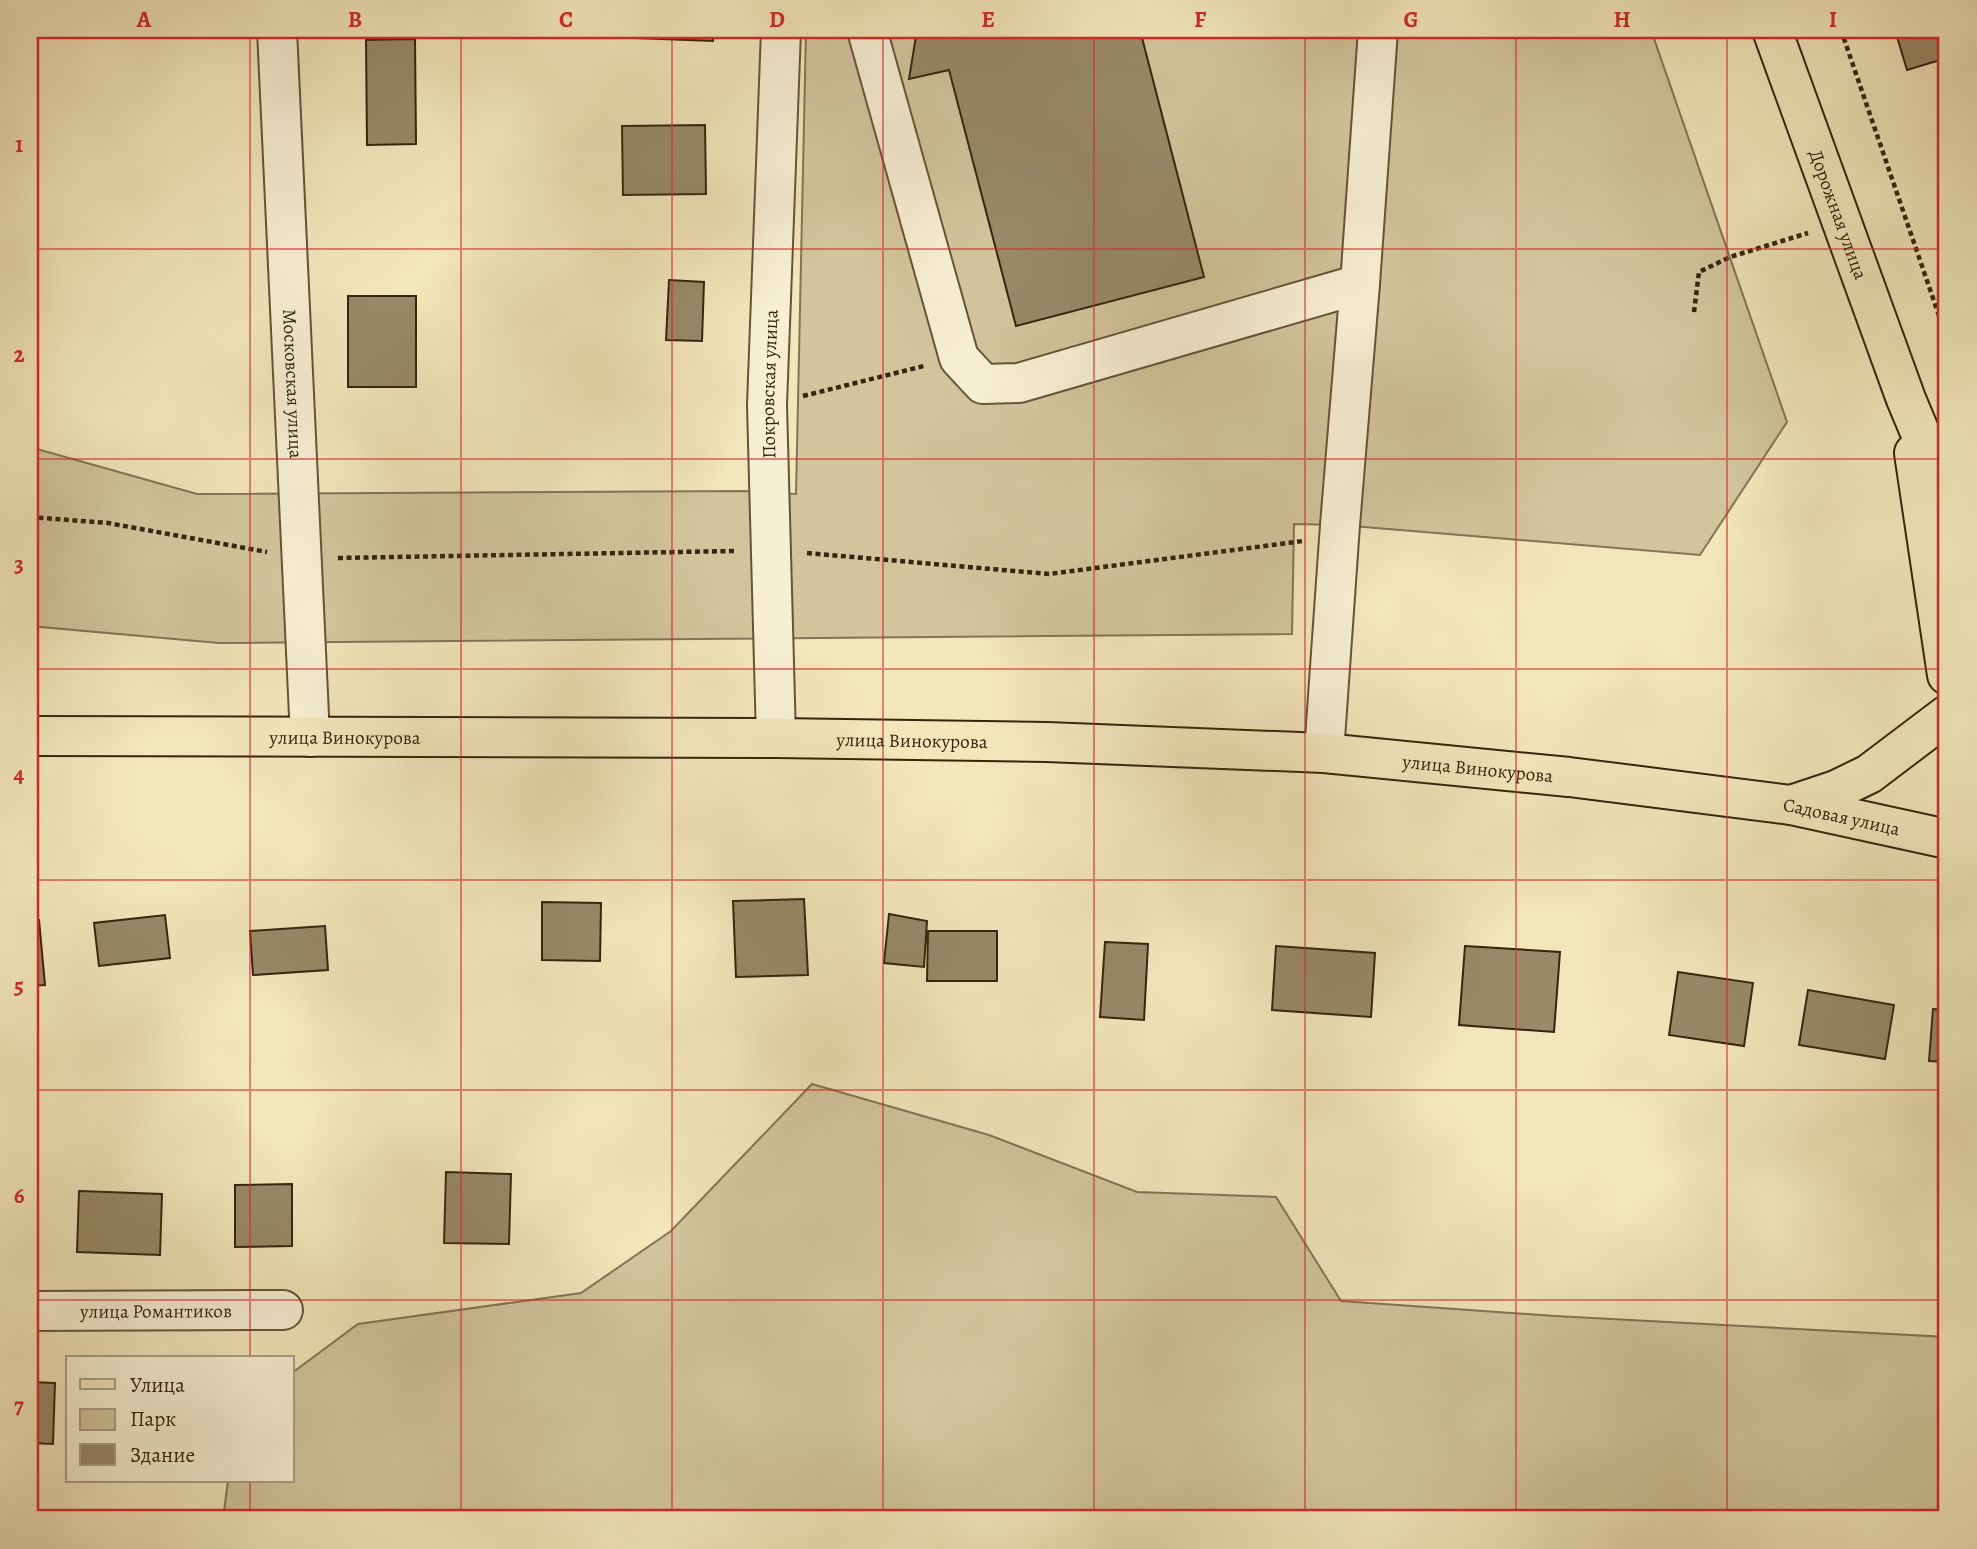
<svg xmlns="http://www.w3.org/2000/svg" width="1977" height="1549" font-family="Alegreya,serif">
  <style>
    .green { fill: #d2c59d; stroke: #847455; stroke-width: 2 }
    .building { fill: #988967; stroke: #36240d; stroke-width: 2 }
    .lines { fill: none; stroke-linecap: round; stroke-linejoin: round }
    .minor-casing { stroke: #655438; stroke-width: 42 }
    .major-casing { stroke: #36240d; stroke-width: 42 }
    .path { stroke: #36240d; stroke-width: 4.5; stroke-dasharray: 5 3.5; stroke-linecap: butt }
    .minor { stroke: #f7efd3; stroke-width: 38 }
    .major { stroke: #f2e6bb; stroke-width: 38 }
    .grid { fill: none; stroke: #d62828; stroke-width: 2; stroke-opacity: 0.55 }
    .labels { text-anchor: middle; stroke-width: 5; stroke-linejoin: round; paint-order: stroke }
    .street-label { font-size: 19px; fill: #36240d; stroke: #f7efd3 }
    .neatline { fill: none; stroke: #d62828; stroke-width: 2.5 }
    .grid-label { font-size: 23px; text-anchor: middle; font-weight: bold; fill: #d62828 }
  </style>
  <rect width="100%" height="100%" fill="#f2e6bb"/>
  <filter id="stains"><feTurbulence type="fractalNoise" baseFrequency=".00286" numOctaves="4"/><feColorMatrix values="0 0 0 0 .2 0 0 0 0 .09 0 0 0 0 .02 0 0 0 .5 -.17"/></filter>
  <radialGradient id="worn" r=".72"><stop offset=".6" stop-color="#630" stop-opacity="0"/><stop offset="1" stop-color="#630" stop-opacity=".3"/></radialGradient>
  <path class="green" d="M806,30H1651L1787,422L1700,555L1340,525L1294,524L1292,634L219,643L30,626V447L197,494L743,491L796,494Z
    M812,1084L989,1135L1137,1192L1276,1197L1341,1301L1555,1316L1947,1337V1519H223L228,1481H292V1373L358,1324L581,1293L671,1231Z"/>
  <path class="building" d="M635,30H714L713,41L635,38Z
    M917,30H1140L1204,277L1016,326L949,70L909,79Z
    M1895,30H1947V58L1907,70Z
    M415,39L416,144L367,145L366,40Z
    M705,125L706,194L623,195L622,126Z
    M1947,138V169L1940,140Z
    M669,280L704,282L702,341L666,340Z
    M348,296H416V387H348Z
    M804,899L808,975L736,977L733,901Z
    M542,902L601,903L600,961L542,960Z
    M889,914L927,921L924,967L884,963Z
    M165,915L170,958L99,966L94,923Z
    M39,920L45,985L30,986V921Z
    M325,926L328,970L253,975L250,931Z
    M928,931H997V981H927Z
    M1105,942L1148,944L1144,1020L1100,1017Z
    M1276,946L1375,953L1371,1017L1272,1010Z
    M1465,946L1560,952L1554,1032L1459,1025Z
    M1678,972L1753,983L1744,1046L1669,1035Z
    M1808,990L1894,1005L1885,1059L1799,1045Z
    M1933,1009L1947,1010V1062L1929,1061Z
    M446,1172L511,1174L509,1244L444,1243Z
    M292,1184V1246L235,1247V1185Z
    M79,1191L162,1194L160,1255L77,1252Z
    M30,1382L55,1383L53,1444L30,1443Z"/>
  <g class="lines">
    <defs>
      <g id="minor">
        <path id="s1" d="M277,30L310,737"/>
        <path d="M867,30L959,358L983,384L1019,383L1360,284L1378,30"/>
        <path id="s2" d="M776,738L767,405L781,30"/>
        <path d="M1324,753L1340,525L1360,284"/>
        <path id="s3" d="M30,1311L283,1310"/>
      </g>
      <g id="major">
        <path id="s4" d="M1772,30L1906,399L1947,497"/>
        <path d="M1914,453L1947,675"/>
        <path id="s5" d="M30,736L776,738L1047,742L1324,753L1569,777L1791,805L1947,839"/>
        <path d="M1791,805L1836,790L1869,774L1947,715"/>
      </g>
    </defs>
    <use href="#minor" class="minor-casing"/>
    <use href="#major" class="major-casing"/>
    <path class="path" d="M1841,30L1947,339
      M1694,312L1699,272L1730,257L1808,233
      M803,396L924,366
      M30,517L108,523L267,552
      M807,553L1049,574L1303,541
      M338,558L735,551"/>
    <use href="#minor" class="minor"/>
    <use href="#major" class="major"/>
  </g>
  <path class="grid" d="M250,30V1358M461,30V1519M672,30V1519M883,30V1519M1094,30V1519M1305,30V1519M1516,30V1519M1727,30V1519M30,249H1947M30,459H1947M30,669H1947M30,880H1947M30,1090H1947M30,1300H1947M250,1481V1519"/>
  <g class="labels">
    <g class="street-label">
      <text dy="7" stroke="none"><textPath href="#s4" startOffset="196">Дорожная улица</textPath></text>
      <text dy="7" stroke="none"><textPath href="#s1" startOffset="354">Московская улица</textPath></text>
      <text dy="7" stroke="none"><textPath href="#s2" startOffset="354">Покровская улица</textPath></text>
      <text dy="7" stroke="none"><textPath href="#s5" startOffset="315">улица Винокурова</textPath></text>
      <text dy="7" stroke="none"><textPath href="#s5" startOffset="882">улица Винокурова</textPath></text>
      <text dy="7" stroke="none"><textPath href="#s5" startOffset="1449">улица Винокурова</textPath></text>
      <text dy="7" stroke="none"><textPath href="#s5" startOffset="1816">Садовая улица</textPath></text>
      <text dy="7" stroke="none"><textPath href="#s3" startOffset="126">улица Романтиков</textPath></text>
    </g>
  </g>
  <rect width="1977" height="1549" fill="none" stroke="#f2e6bb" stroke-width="77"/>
  <rect x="66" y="1356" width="228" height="126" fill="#f7efd3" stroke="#aa9e84" stroke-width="2"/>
  <rect x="80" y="1379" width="35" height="10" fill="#f2e6bb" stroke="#aa9e84" stroke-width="2"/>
  <text x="130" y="1392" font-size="21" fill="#36240d">Улица</text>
  <rect x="80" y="1409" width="35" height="21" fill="#d2c59d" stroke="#aa9e84" stroke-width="2"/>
  <text x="130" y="1426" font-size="21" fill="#36240d">Парк</text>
  <rect x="80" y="1444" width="35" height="21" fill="#988967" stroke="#aa9e84" stroke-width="2"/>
  <text x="130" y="1462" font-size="21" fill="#36240d">Здание</text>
  <rect x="38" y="38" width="1900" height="1472" class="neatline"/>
  <g class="grid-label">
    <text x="144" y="27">A</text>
    <text x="355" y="27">B</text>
    <text x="566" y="27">C</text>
    <text x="777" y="27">D</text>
    <text x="988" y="27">E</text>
    <text x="1200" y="27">F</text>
    <text x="1411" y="27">G</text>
    <text x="1622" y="27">H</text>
    <text x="1833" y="27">I</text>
    <text x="19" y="152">1</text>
    <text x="19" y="362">2</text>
    <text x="19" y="572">3</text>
    <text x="19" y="782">4</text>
    <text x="19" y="993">5</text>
    <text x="19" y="1203">6</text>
    <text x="19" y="1413">7</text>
  </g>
  <rect width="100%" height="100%" filter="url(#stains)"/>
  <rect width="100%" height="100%" fill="url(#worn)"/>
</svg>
